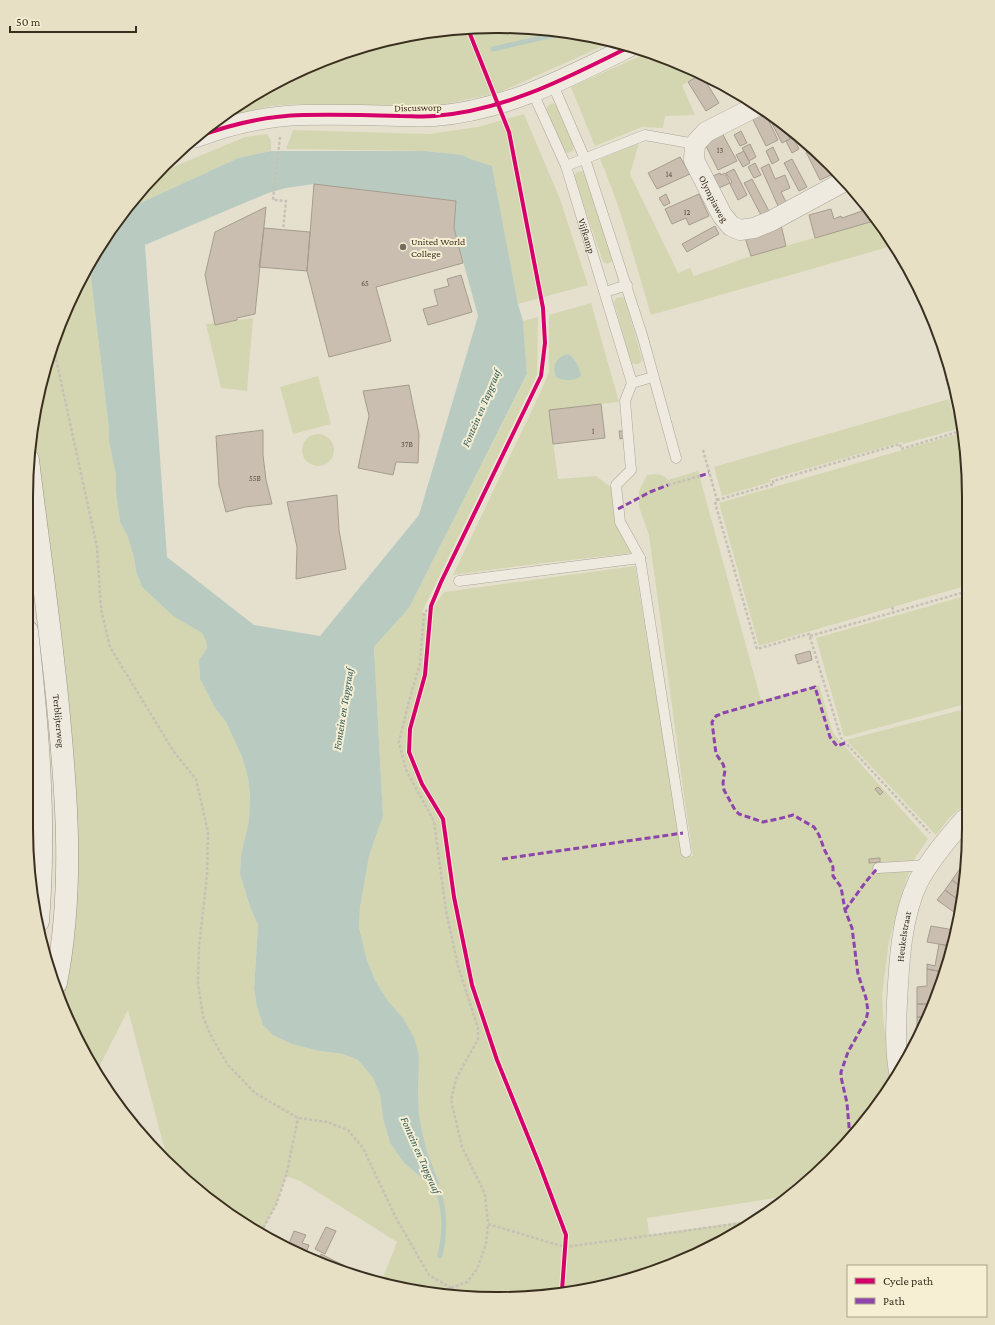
<svg xmlns="http://www.w3.org/2000/svg" width="995" height="1325" font-family="'Crimson Pro',serif">
  <style>
    .green { fill: #d3d6b0 }
    .water { fill: #b9cbc1; fill-rule: evenodd }
    .lines { fill: none; stroke-linecap: round; stroke-linejoin: round }
    .stream { stroke: #b9cbc1; stroke-width: 5 }
    .building { fill: #c9beaf; stroke: #a69c8d }
    .lane-casing { stroke: #aaa597; stroke-width: 11 }
    .street-casing { stroke: #aaa597; stroke-width: 21 }
    .secondary-casing { stroke: #9a9486; stroke-width: 23 }
    .path { stroke: #c6c1b7; stroke-width: 2.5; stroke-dasharray: 3 2; stroke-linecap: butt }
    .lane { stroke: #eeeae0; stroke-width: 10 }
    .street { stroke: #eeeae0; stroke-width: 20 }
    .secondary { stroke: #eeeae0; stroke-width: 22 }
    .quiet { stroke: #8e44ad; stroke-width: 3; stroke-dasharray: 6 3; stroke-linecap: butt }
    .cycleway-casing { stroke: #f6efd4; stroke-width: 6 }
    .cycleway { stroke: #d6006c; stroke-width: 4 }
    .poi-dot { fill: #766c5c; stroke: #f6efd4; stroke-width: 1.5 }
    .labels { text-anchor: middle; stroke-width: 4; stroke-linejoin: round; paint-order: stroke }
    .number-label { font-size: 8px; fill: #5e5242 }
    .street-label { font-size: 10px; fill: #3a2e1e; stroke: #f6efd4 }
    .poi-label { font-size: 10px; fill: #3a2e1e; stroke: #f6efd4; text-anchor: start }
    .water-label { font-size: 11px; font-style: italic; fill: #2d5a5a; stroke: #f6efd4 }
    .rim { fill: none; stroke: #3a2e1e; stroke-width: 2 }
  </style>
  <rect width="100%" height="100%" fill="#e5e0ce"/>
  <path class="green" d="M497,26L589,35L612,42L498,93L426,108L299,104L270,106L219,119L235,106L317,62L405,35Z
    M647,53L678,62L701,74L682,85L695,115L665,116L663,128L642,127L595,146L571,87Z
    M552,103L556,105L574,146L573,151L568,153L565,152L546,110L547,107Z
    M524,114L560,199L588,285L518,304L492,166L471,159L463,155L425,151L286,149L293,130L429,134L478,127Z
    M267,134L271,141V151L238,158L123,211L154,175L245,137Z
    M639,143L630,174L678,273L690,268L694,276L751,256L877,220L889,235L895,245L651,315C635,262 622,210 600,159Z
    M579,171L584,172L585,174L613,260L608,264L603,262L574,176L577,172Z
    M91,262L90,270L109,429V442L116,475V493L120,522L128,537L134,558L136,571L142,587L173,616L202,633L206,641L207,648L199,660L200,679L215,708L226,722L242,757L248,778L250,796L249,820L241,855L240,874L250,907L258,925L254,989L257,1007L263,1024L273,1035L320,1051L343,1054L358,1060L373,1078L380,1095L383,1118L390,1143L404,1163L423,1179L440,1185L426,1149L419,1116L418,1086L403,1018L388,1001L375,980L366,957L359,927L360,908L369,856L383,816L374,647L409,608L527,375L523,321L538,317L537,375L422,612L428,614L444,592L635,566L683,857L693,856L684,795L649,535L639,507V491L647,475C655,474 663,473 668,480L698,471L761,700L819,685L833,733L928,839L913,861L902,893L889,941L882,995L884,1027L895,1079L890,1089L831,1161L788,1196L647,1218L649,1235L760,1219L649,1274L529,1298L407,1290L382,1280L397,1242L300,1181L286,1176L276,1205L261,1232L186,1182L168,1162L128,1010L96,1073L89,1063L58,989L63,964L46,550L32,436L42,375L75,289Z
    M622,297L625,299L642,359L641,362L638,364H633L631,362L614,302L616,298Z
    M591,303L619,402L549,410L558,479L596,476L612,488L632,553L519,566L453,575L542,389L549,372V315Z
    M253,318L247,391L221,388L206,324Z
    M318,376L331,424L293,434L280,387Z
    M949,399L957,429L903,444L902,442L770,479L771,482L722,496L714,467Z
    M958,434L965,458V586L759,646L719,503Z
    M302 450a16 16 0 1 1 32 0a16 16 0 1 1-32 0Z
    M965,596V704L844,737L816,638Z
    M26,693L35,895L26,827Z
    M965,709V804L950,817L936,835L846,740Z"/>
  <path class="water" d="M271,151H425L463,155L471,159L492,166L518,304L523,321L527,374L409,608L374,647L383,816L369,856L360,908L359,927L366,957L375,980L388,1001L403,1018L414,1037L419,1055L418,1086L419,1116L426,1149L440,1185L423,1179L404,1163L390,1143L383,1118L380,1095L373,1078L358,1060L343,1054L320,1051L292,1044L273,1035L263,1025L257,1007L254,989L258,925L250,907L240,874L241,855L249,820L250,796L248,778L242,757L226,722L215,708L200,679L199,660L207,648L206,641L202,633L173,616L142,587L136,571L134,558L128,537L120,522L116,493V475L109,442V429L90,270L91,262L123,211L238,158ZM314,184L456,201L454,228L478,316L419,515L320,636L254,625L167,557L145,245L268,193L286,188Z
    M568,354C575,358 580,368 581,376C573,382 564,381 556,377C551,366 557,356 568,354Z"/>
  <g class="lines">
    <path class="stream" d="M493,49L554,35L561,32
      M431,1178C446,1201 446,1229 440,1256"/>
  </g>
  <path class="building" d="M701,74L719,103L706,111L688,82Z
    M763,109L778,140L766,146L751,116Z
    M768,113L781,123L790,139L782,143L767,114Z
    M721,131L737,161L718,170L703,140Z
    M741,131L747,143L740,146L734,135Z
    M793,137L799,149L792,153L786,141Z
    M750,144L756,157L749,161L742,148Z
    M773,147L779,160L772,164L766,151Z
    M812,149L826,160L833,174L820,180L806,152Z
    M744,151L750,163L743,167L736,155Z
    M680,157L690,174L657,189L648,173Z
    M792,159L807,187L799,191L784,163Z
    M755,163L761,175L754,178L748,167Z
    M769,164L775,179L785,175L790,188L781,192L786,202L778,206L761,168Z
    M734,169L747,195L738,200L730,184L732,182L726,173Z
    M720,173L721,175L725,173L730,183L719,188L713,176Z
    M752,179L769,211L761,215L744,183Z
    M314,184L456,201L454,228L463,263L376,287L391,341L329,357L307,271Z
    M666,194L670,203L664,206L659,198Z
    M699,194L709,216L689,225L686,218L672,224L665,209Z
    M862,202L877,220L815,238L809,215L831,209L834,219L841,216L842,218L862,211L859,203Z
    M266,207L255,314L237,318V320L215,325L205,275L215,232Z
    M781,225L786,246L751,256L745,238Z
    M715,226L719,234L687,252L682,244Z
    M264,228L310,232L307,271L259,267Z
    M461,275L472,312L428,325L423,309L438,305L434,290L449,286L447,279Z
    M409,385L419,434L418,463L396,462L393,475L358,468L369,416L363,391Z
    M601,404L605,438L553,444L549,410Z
    M263,430V455L266,480L272,504L245,507L226,512L219,485L216,436Z
    M619,431H624V438L620,439Z
    M337,495L339,530L346,569L296,579L297,547L287,502Z
    M810,651L812,660L798,664L795,655Z
    M878,787L883,792L880,795L875,789Z
    M880,858V862L869,863V859Z
    M965,862V875L959,870Z
    M959,870L965,875V890L952,880Z
    M952,880L965,890L961,902L945,890Z
    M945,890L961,902L958,915L937,900Z
    M931,926L954,930L950,946L927,942Z
    M939,944L950,946L943,972L927,969V964L935,966Z
    M927,969L943,972L934,1004H917V987L927,986Z
    M917,1004H934L928,1017H917Z
    M917,1017H928L918,1037H917Z
    M137,1119L141,1133L131,1123Z
    M326,1227L336,1231L325,1254L315,1249Z
    M294,1231L306,1235L302,1243L309,1245L305,1256L287,1249Z
    M321,1254L365,1276L318,1260Z"/>
  <g class="lines">
    <defs>
      <g id="lane">
        <path d="M553,85L585,159L643,338L676,458"/>
        <path id="s1" d="M533,93L566,166L632,383"/>
        <path d="M566,166L645,135L695,144"/>
        <path d="M605,292L627,285"/>
        <path d="M632,383L625,401L631,470L616,485L620,522L640,558L686,852"/>
        <path d="M632,383L653,377"/>
        <path d="M459,581L640,558"/>
        <path d="M878,868L929,865"/>
      </g>
      <g id="street">
        <path id="s2" d="M759,105L706,132L695,144L694,160L722,215L731,226L740,230L754,228L771,221L845,181"/>
        <path d="M197,137C231,124 267,116 303,115C336,114 368,115 400,116C411,116 423,117 434,116C504,111 567,78 629,47"/>
        <path id="s3" d="M899,1072C895,1049 896,1025 897,1002C899,964 901,917 918,882C930,859 948,838 965,819"/>
      </g>
      <g id="secondary">
        <path id="s4" d="M28,460C38,542 50,624 58,706C67,798 74,891 56,983"/>
        <path d="M27,631C38,727 46,823 38,921"/>
      </g>
    </defs>
    <use href="#lane" class="lane-casing"/>
    <use href="#street" class="street-casing"/>
    <use href="#secondary" class="secondary-casing"/>
    <path class="path" d="M280,137L273,200L286,201L283,230
      M53,345L97,547L101,609L110,647L174,752L196,779L208,832L207,875L199,947L198,982L203,1017L212,1038L228,1065L255,1093L298,1118L327,1122L348,1130L363,1148L396,1218L429,1275L451,1288L457,1293
      M961,431L965,443
      M703,450L717,500L715,501L716,506L757,649L809,634L841,738L930,833
      M668,485L700,476
      M717,500L774,484L773,481L900,444L901,449L961,431L946,378
      M431,606L424,613L420,663L408,705L399,742L406,770L434,821L446,911L458,966L478,1028V1039L456,1079L451,1100L462,1147L485,1194L488,1224L565,1247L757,1221
      M892,607L894,612
      M810,636L965,592
      M261,1232L276,1205L286,1176L298,1118
      M451,1288L467,1282L477,1269L486,1244L488,1224"/>
    <use href="#lane" class="lane"/>
    <use href="#street" class="street"/>
    <use href="#secondary" class="secondary"/>
    <path class="quiet" d="M700,476L709,473
      M618,509L650,492L668,485
      M845,743L837,746L830,737L815,687L723,713L716,716L712,722L716,754L723,764L725,770L723,783L724,790L735,810L739,814L763,822L778,819L793,815L814,827L819,835L825,851L831,862L833,867V876L841,887L845,910L852,928L858,974L866,998L868,1011L866,1020L848,1052L841,1072V1077L847,1103L850,1138
      M502,859L683,833
      M845,910C856,896 865,881 878,868"/>
    <defs>
      <path id="cycleway" d="M468,29L509,132L543,308L545,343L541,376L441,582L431,606L425,675L410,729L409,752L422,784L443,819L454,897L472,985L497,1060L540,1166L566,1235L562,1291
        M197,137C231,124 267,116 303,115C336,114 368,115 400,116C411,116 423,117 434,116C504,111 567,78 629,47"/>
    </defs>
    <use href="#cycleway" class="cycleway-casing"/>
    <use href="#cycleway" class="cycleway"/>
  </g>
  <circle class="poi-dot" cx="403" cy="247" r="4"/>
  <g class="labels">
    <g class="number-label">
      <text x="720" y="153">13</text>
      <text x="669" y="177">14</text>
      <text x="687" y="215">12</text>
      <text x="365" y="286">65</text>
      <text x="593" y="434">1</text>
      <text x="407" y="447">37B</text>
      <text x="255" y="481">55B</text>
    </g>
    <g class="street-label">
      <text transform="translate(418 107) rotate(-1)" y="4">Discusworp</text>
      <text dy="4" stroke="none"><textPath href="#s2" startOffset="135">Olympiaweg</textPath></text>
      <text dy="4" stroke="none"><textPath href="#s1" startOffset="153">Vijfkamp</textPath></text>
      <text dy="4" stroke="none"><textPath href="#s4" startOffset="263">Terblijterweg</textPath></text>
      <text dy="4" stroke="none"><textPath href="#s3" startOffset="136">Heukelstraat</textPath></text>
    </g>
    <g class="poi-label">
      <text x="411" y="245">United World<tspan x="411" dy="12">College</tspan></text>
    </g>
    <g class="water-label">
      <text transform="translate(481 408) rotate(-67)" y="4">Fontein en Tapgraaf</text>
      <text transform="translate(343 709) rotate(-81)" y="4">Fontein en Tapgraaf</text>
      <text transform="translate(421 1155) rotate(66)" y="4">Fontein en Tapgraaf</text>
    </g>
  </g>
  <path d="M0 0H995V1325H0ZM497 33H498A464 464 0 0 1 962 497V828A464 464 0 0 1 498 1292H497A464 464 0 0 1 33 828V497A464 464 0 0 1 497 33Z" fill="#e7e0c5" fill-rule="evenodd"/>
  <path class="rim" d="M497 33H498A464 464 0 0 1 962 497V828A464 464 0 0 1 498 1292H497A464 464 0 0 1 33 828V497A464 464 0 0 1 497 33Z"/>
  <rect x="847" y="1265" width="140" height="52" fill="#f6efd4" stroke="#aba28b"/>
  <rect x="855" y="1278" width="20" height="6" fill="#d6006c" stroke="#aba28b"/>
  <text x="883" y="1285" font-size="12" fill="#3a2e1e">Cycle path</text>
  <rect x="855" y="1298" width="20" height="6" fill="#8e44ad" stroke="#aba28b"/>
  <text x="883" y="1305" font-size="12" fill="#3a2e1e">Path</text>
  <path d="M10 26v6h126v-6" fill="none" stroke="#3a2e1e" stroke-width="2"/>
  <text x="16" y="26" font-size="12" fill="#3a2e1e" stroke="#f6efd4" stroke-width="3" paint-order="stroke">50 m</text>
</svg>
